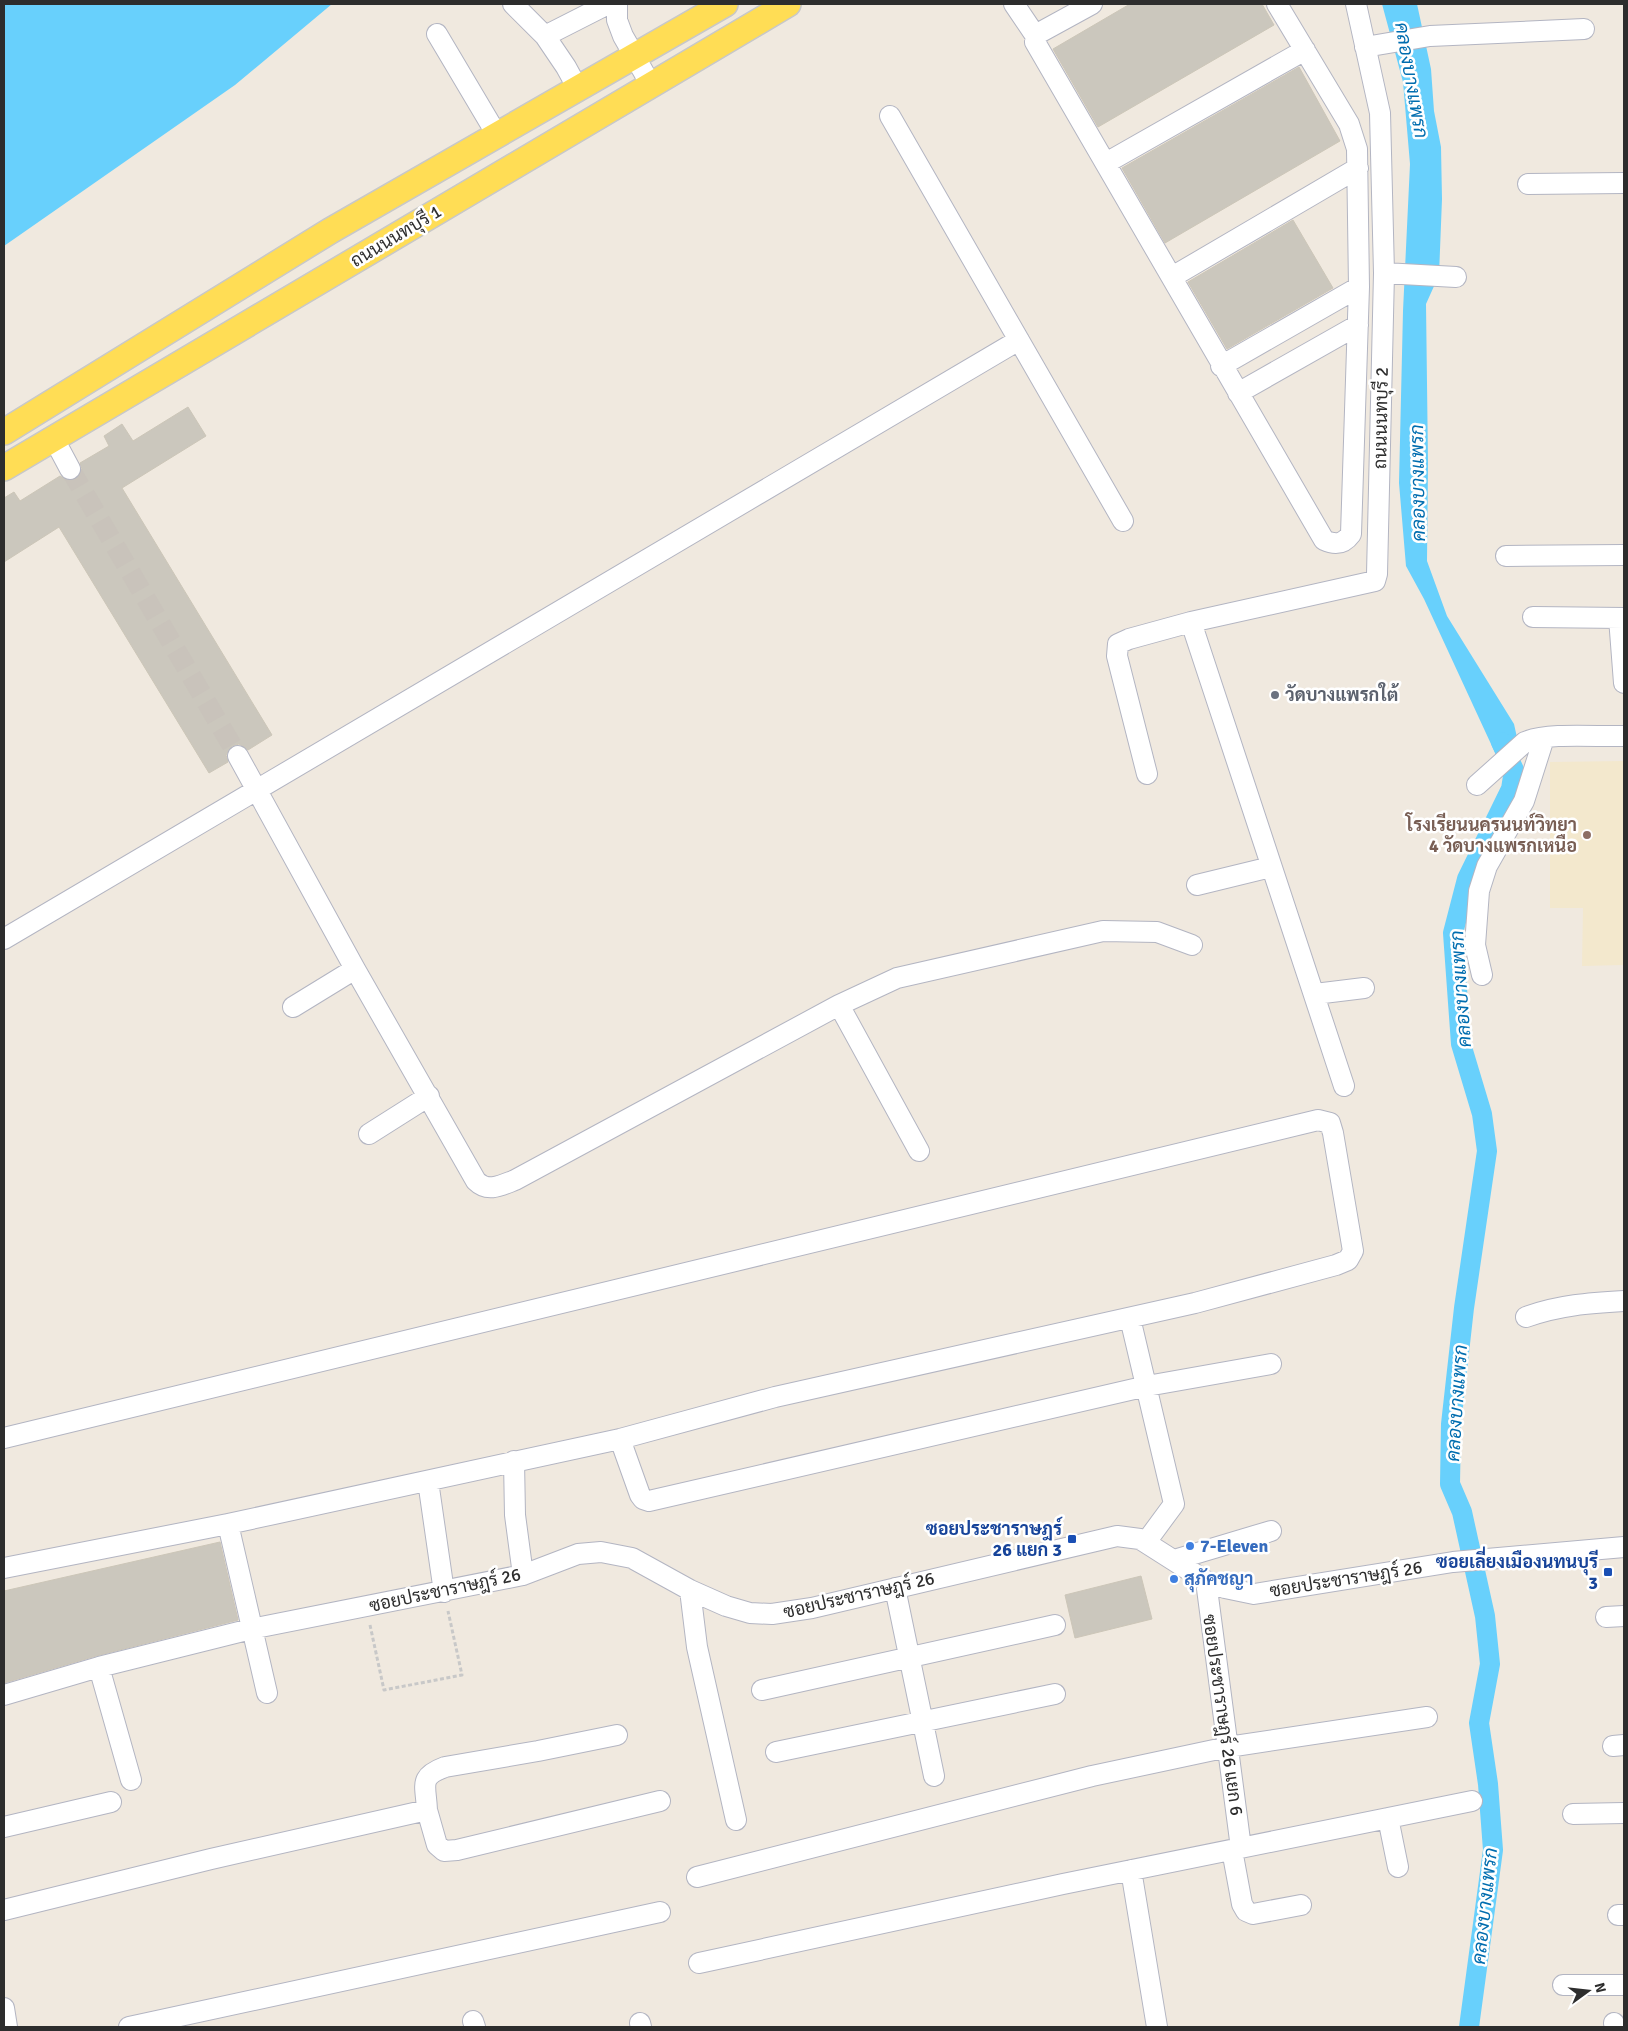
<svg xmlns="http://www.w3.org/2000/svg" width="1628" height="2031" font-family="Signika,Sarabun,sans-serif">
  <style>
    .education { fill: #f3e8cd }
    .water { fill: #68d0fc }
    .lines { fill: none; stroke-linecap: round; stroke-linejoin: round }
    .canal { stroke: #68d0fc; stroke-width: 20 }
    .building { fill: #cbc7bd; stroke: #ccc6b8 }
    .minor-tunnel { stroke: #c9c3bb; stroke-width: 20; stroke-dasharray: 20 10; stroke-linecap: butt }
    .minor-casing { stroke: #b3b5c2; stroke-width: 22 }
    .major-casing { stroke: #c8c8c8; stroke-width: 28 }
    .path { stroke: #c8c8c8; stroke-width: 3; stroke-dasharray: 4 2.5; stroke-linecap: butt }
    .minor { stroke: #fff; stroke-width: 20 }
    .major { stroke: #fd5; stroke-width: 25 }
    .worship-dot { fill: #6b7280; stroke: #fff; stroke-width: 2 }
    .education-dot { fill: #8d6e63; stroke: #fff; stroke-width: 2 }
    .transit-dot { fill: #1a4fb4; stroke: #fff; stroke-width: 2 }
    .shop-dot { fill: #3f7fe0; stroke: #fff; stroke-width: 2 }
    .labels { text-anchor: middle; stroke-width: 5; stroke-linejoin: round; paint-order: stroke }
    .street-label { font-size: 18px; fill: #2d2d2d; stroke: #fff }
    .worship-label { font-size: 18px; font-weight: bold; fill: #5b616d; stroke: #fff; text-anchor: start }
    .education-label { font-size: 18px; font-weight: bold; fill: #785e54; stroke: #fff; text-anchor: end }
    .transit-label { font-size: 18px; font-weight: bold; fill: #164399; stroke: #fff; text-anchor: end }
    .shop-label { font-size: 18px; font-weight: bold; fill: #366cbe; stroke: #fff; text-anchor: start }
    .water-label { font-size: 19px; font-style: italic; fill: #006daf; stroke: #fff }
  </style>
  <rect width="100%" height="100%" fill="#f0e9df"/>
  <path class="education" d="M1624,761V965L1582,966L1583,908H1550V762Z"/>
  <path class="water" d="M4,4H332L235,85L4,246Z
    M1382,4H1417L1431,69L1434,111L1441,147L1442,199L1439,275L1426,304L1428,463L1427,561L1447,616L1514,724L1518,742L1497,757L1424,599L1406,566L1399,483L1403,311L1410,164L1403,82Z"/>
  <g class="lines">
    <path class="canal" d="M1469,2027L1493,1850L1488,1784L1479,1723L1490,1664L1485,1616L1462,1512L1450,1484L1451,1424L1464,1308L1487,1151L1482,1114L1461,1044L1453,933L1467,879L1511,789L1514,770L1501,742"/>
  </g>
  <path class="building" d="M1130,4H1262L1274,25L1098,127L1053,49Z
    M1299,67L1340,141L1165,243L1122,168Z
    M1293,220L1333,288L1227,349L1188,282Z
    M188,407L206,436L122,488L272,735L248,750L239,744L232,746L226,755L228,762L209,773L59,527L4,562V498L14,492L20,501L60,476L69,481L75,480L80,475L82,469L80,463L109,446L104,436L122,424L133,441Z
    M220,1542L238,1620L96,1656L4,1683V1591Z
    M1141,1576L1152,1619L1075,1638L1065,1595Z"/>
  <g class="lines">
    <path class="minor-tunnel" d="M70,469L238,756"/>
    <defs>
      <path id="minor" d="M513,4L545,36L566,67L578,89
        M617,4V20L623,36L651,85
        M1014,4L1037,38L1035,42C1132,208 1227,375 1324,540C1335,545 1343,545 1351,534L1359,287L1357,149L1349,124L1277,4
        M437,34L497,135
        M545,36L608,4
        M1037,38L1039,33L1092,4
        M1365,47L1430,36L1584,29
        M890,116L1123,521
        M1106,163L1305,50
        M1528,184L1624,183
        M1384,273L1456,277
        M1172,277L1358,168
        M1221,366L1359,287
        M1238,393L1358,325
        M54,439L70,469
        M1506,556L1624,555
        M1533,617L1624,618
        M1619,618L1624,683
        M1191,622L1344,1086
        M238,756L355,969L476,1181C488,1193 502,1185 515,1180L839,1005L897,978L1103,931L1157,932L1192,945
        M1147,774L1117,656L1118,644L1129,639L1191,622L1375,581L1377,574L1384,273L1380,113L1356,4
        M1477,785L1525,742C1548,732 1598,737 1624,736
        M1197,885L1271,867
        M4,939L1019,340
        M1482,975L1475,945L1479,891L1487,866L1524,801L1544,738
        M1315,994L1364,988
        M839,1005L919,1151
        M293,1007L355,969
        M369,1134L429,1096
        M1526,1317C1559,1305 1590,1303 1624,1301
        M1130,1318L1174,1504L1146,1542
        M4,1438L1318,1120L1330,1123L1333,1133L1353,1251L1348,1260L1336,1265L1195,1303L775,1397L620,1439L228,1524L4,1568
        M620,1439L640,1495L643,1499L649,1501L1147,1386L1271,1364
        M514,1461L515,1515L523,1575
        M428,1481L444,1592
        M228,1524L267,1693
        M1174,1560L1271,1531
        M1206,1581L1241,1848
        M895,1588L934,1776
        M690,1590L697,1647L736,1820
        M1606,1617L1624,1616
        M99,1667L131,1780
        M762,1690L1055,1625
        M4,1695L99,1667L251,1629L523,1575L578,1554L601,1552L632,1558L690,1590L726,1606L750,1613L772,1614L812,1608L1117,1536L1140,1539L1206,1581L1225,1588L1254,1594L1453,1562L1624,1547
        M1613,1746L1624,1745
        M776,1752L1055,1694
        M427,1810C426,1785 418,1777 445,1767L538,1751L617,1735
        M1573,1814L1624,1813
        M1388,1818L1398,1867
        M4,1827L111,1802
        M1232,1850L1242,1904L1246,1911L1253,1914L1301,1905
        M1131,1870L1157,2027
        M697,1877L1092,1776L1228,1747L1427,1717
        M4,1910L211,1859L427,1810L437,1845L444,1851L457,1850L660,1801
        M1618,1915H1624
        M699,1963L1063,1884L1472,1801
        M1563,1985H1624
        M4,2008L7,2027
        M473,2021L475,2027
        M640,2023L641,2027
        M1614,2023L1615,2027
        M129,2027L660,1912"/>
      <path id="major" d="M4,432L330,231L725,4
        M4,468L788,4"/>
    </defs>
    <use href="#minor" class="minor-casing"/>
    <use href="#major" class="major-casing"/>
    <path class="path" d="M370,1625L384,1690L462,1675L448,1611"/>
    <use href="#minor" class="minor"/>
    <use href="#major" class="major"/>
  </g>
  <circle class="worship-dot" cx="1275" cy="695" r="5"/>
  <circle class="education-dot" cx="1587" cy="835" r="5"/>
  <g class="transit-dot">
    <rect x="1067" y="1534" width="10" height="10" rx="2.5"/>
    <rect x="1603" y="1567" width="10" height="10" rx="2.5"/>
  </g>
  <g class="shop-dot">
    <circle cx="1190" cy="1546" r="5"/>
    <circle cx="1174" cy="1579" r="5"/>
  </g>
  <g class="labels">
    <g class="street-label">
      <text transform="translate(396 236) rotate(-31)" y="6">ถนนนนทบุรี 1</text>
      <text transform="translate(1381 418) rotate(-89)" y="6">ถนนนนทบุรี 2</text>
      <text transform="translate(1346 1579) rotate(-9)" y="6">ซอยประชาราษฎร์ 26</text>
      <text transform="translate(445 1590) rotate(-12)" y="6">ซอยประชาราษฎร์ 26</text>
      <text transform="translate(859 1595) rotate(-13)" y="6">ซอยประชาราษฎร์ 26</text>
      <text transform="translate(1223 1715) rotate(82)" y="6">ซอยประชาราษฎร์ 26 แยก 6</text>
    </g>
    <g class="worship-label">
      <text x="1285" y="701">วัดบางแพรกใต้</text>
    </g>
    <g class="education-label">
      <text x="1577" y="831">โรงเรียนนครนนท์วิทยา<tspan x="1577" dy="21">4 วัดบางแพรกเหนือ</tspan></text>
    </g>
    <g class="transit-label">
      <text x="1062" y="1535">ซอยประชาราษฎร์<tspan x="1062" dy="21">26 แยก 3</tspan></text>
      <text x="1598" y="1568">ซอยเลี่ยงเมืองนทนบุรี<tspan x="1598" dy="21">3</tspan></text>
    </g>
    <g class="shop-label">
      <text x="1200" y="1552">7-Eleven</text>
      <text x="1184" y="1585">สุภัคชญา</text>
    </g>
    <g class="water-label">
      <text transform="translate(1412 80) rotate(80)" y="7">คลองบางแพรก</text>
      <text transform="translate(1417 483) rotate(-91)" y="7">คลองบางแพรก</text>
      <text transform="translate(1460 989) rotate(-94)" y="7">คลองบางแพรก</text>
      <text transform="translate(1456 1403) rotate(-86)" y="7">คลองบางแพรก</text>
      <text transform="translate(1484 1906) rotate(-84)" y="7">คลองบางแพรก</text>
    </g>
  </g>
  <rect width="1628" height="2031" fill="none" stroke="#2d2d2d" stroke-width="10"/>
  <g transform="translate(1588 1991) rotate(75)" stroke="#ffffff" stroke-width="4" paint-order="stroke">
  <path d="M0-4L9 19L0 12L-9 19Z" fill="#2d2d2d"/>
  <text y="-8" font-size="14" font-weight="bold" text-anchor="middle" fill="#2d2d2d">N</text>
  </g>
</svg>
